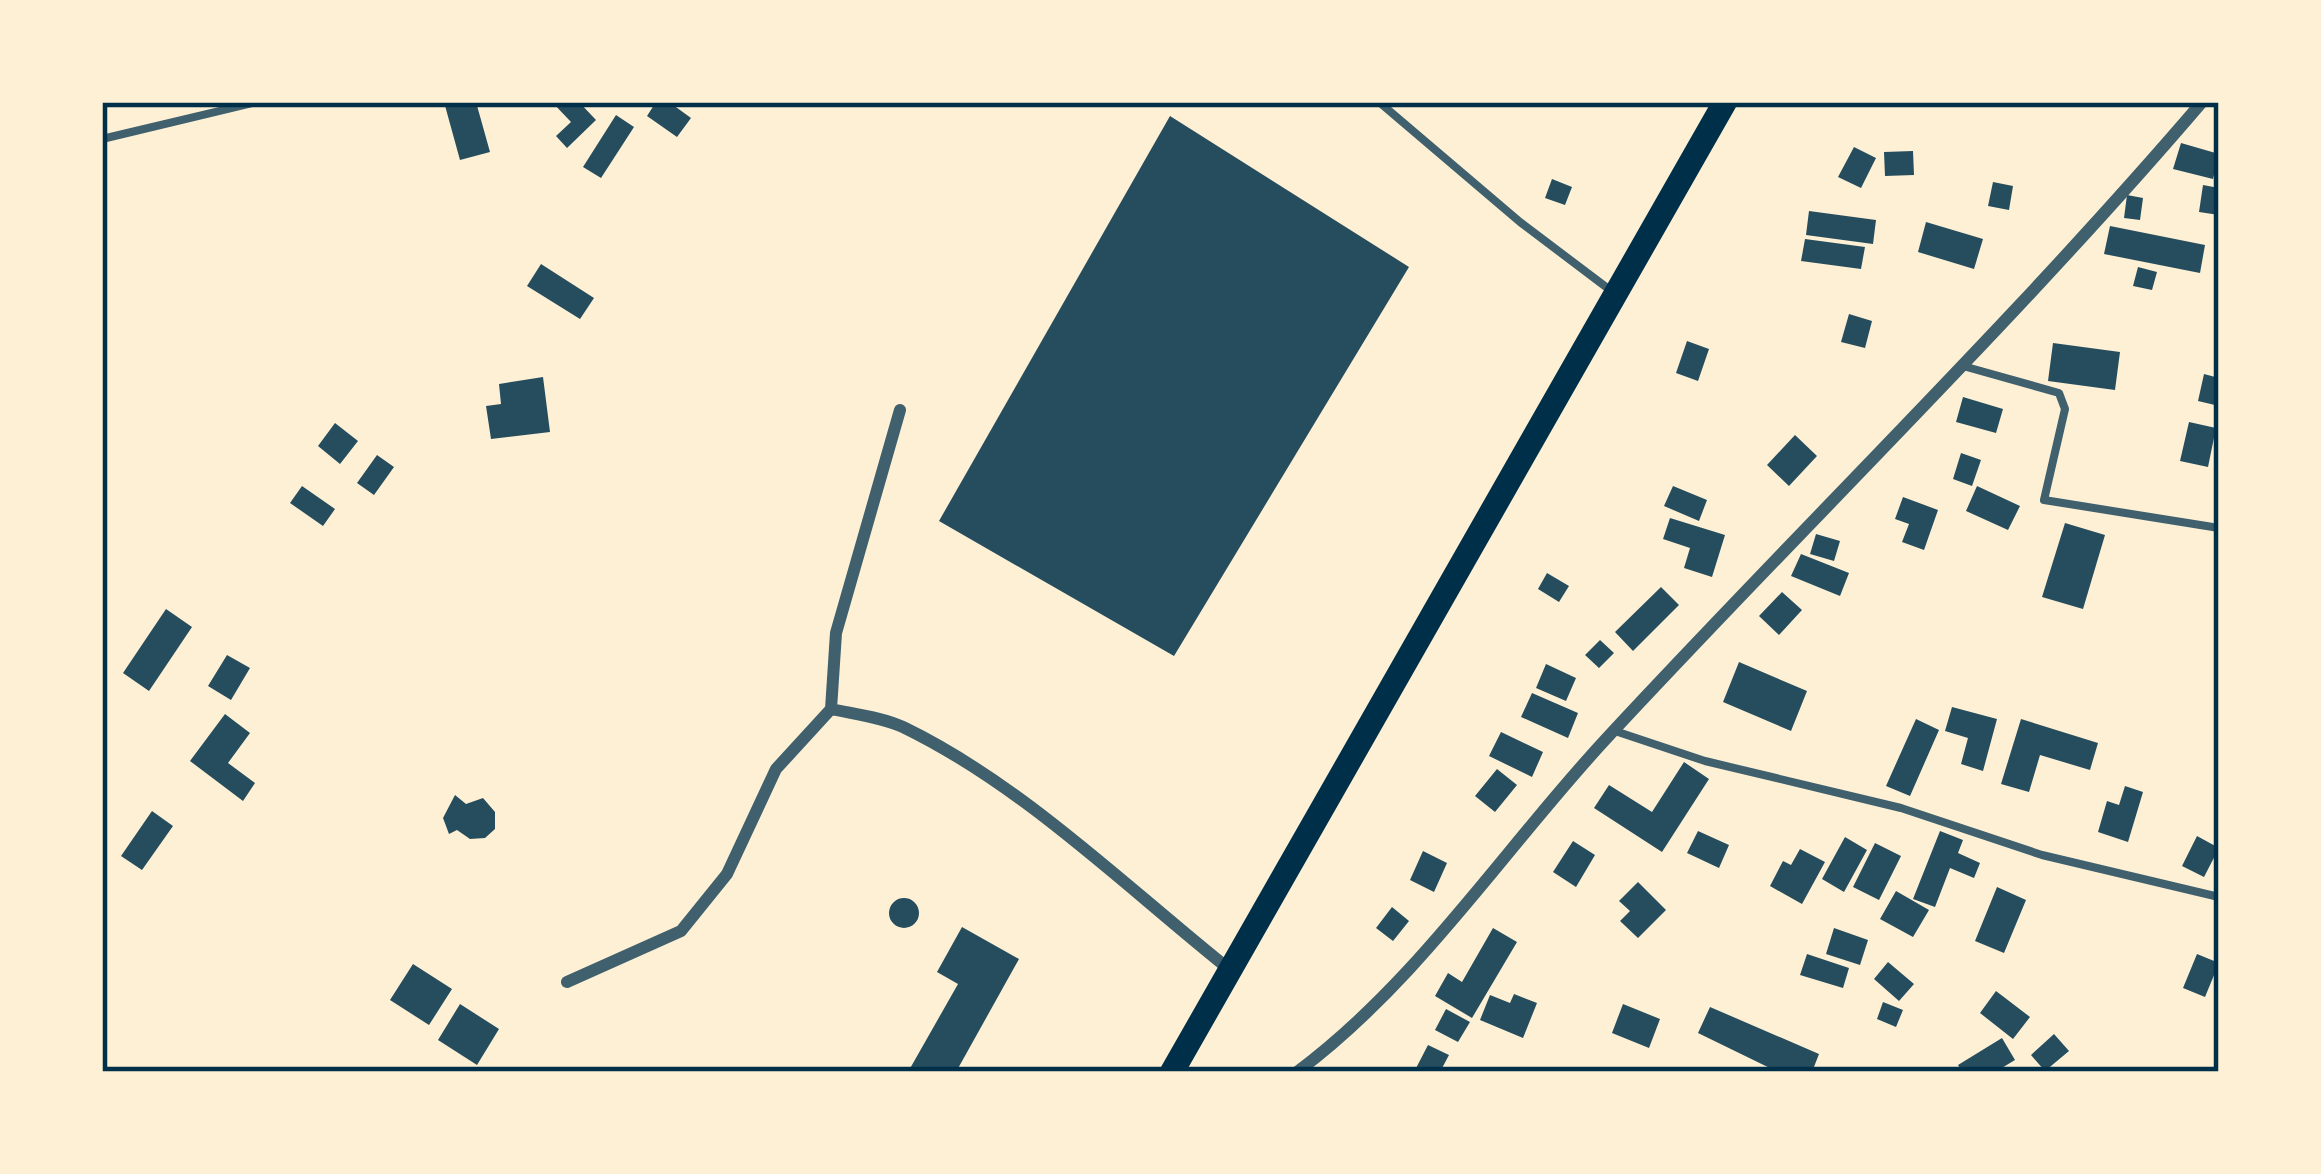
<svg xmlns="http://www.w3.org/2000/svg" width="2321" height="1174" font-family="'IBM Plex Sans',sans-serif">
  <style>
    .building { fill: #264d5e }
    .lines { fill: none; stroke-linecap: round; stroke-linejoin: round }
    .service { stroke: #3f606c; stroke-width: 8 }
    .minor { stroke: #3f606c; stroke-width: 12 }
    .trunk { stroke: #003049; stroke-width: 24 }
    .neatline { fill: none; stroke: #003049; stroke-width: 4.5 }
  </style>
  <rect width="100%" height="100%" fill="#fdf0d5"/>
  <path class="building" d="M444,102H476L490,152L460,160Z
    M552,102H579L596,120L567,148L556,136L571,122Z
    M656,102H669L691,118L677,137L647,116Z
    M616,115L634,127L601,178L583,167Z
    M1170,116L1409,267L1174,656L939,521Z
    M2181,143L2219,154L2213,179L2173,169Z
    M1854,147L1876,158L1861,188L1838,177Z
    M1913,151L1914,175L1885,176L1884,152Z
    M1552,179L1572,187L1565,205L1545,198Z
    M1993,182L2013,186L2009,210L1988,206Z
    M2203,185L2219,188V215L2199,212Z
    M2127,195L2143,198L2140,220L2124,218Z
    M1809,211L1876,220L1873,244L1806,235Z
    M1926,222L1983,239L1974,269L1918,252Z
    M2110,226L2205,245L2200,273L2104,254Z
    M1805,239L1865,247L1861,269L1801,261Z
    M541,264L594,298L580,319L527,286Z
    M2138,267L2157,272L2152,290L2133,286Z
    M1849,314L1872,321L1865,348L1841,342Z
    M1687,341L1709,349L1698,381L1676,373Z
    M2053,343L2120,352L2115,390L2048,381Z
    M2204,374L2219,378V406L2198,401Z
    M543,377L550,432L491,439L486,406L501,404L499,384Z
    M1963,397L2003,409L1996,433L1956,422Z
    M2189,422L2216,428L2208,467L2180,461Z
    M335,423L358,441L340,464L318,446Z
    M1795,435L1817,456L1789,486L1767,465Z
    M1961,453L1981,460L1972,486L1953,479Z
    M377,455L394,467L374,495L357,483Z
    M302,486L335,509L323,526L290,503Z
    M1673,486L1707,500L1699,521L1664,506Z
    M1977,486L2020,506L2008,530L1966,511Z
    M1903,497L1938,510L1924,550L1902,542L1909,524L1895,519Z
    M1670,518L1725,535L1712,577L1684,568L1690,548L1663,539Z
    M2065,523L2105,535L2083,609L2042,597Z
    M1816,534L1840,541L1834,561L1810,554Z
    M1801,554L1849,573L1840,596L1791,576Z
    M1547,573L1569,586L1559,602L1538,589Z
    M1661,587L1679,605L1633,651L1615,632Z
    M1782,592L1802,610L1779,635L1759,616Z
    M166,609L192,627L149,691L123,673Z
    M1600,640L1614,653L1599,668L1585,655Z
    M227,655L250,668L231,700L208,686Z
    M1739,662L1807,691L1791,731L1723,702Z
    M1546,664L1576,678L1566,701L1536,688Z
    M1532,693L1578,713L1568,738L1521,717Z
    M1952,707L1997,719L1983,771L1961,764L1968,738L1945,731Z
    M225,714L250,733L228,763L255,783L243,801L190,761Z
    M1916,719L1939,730L1910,796L1886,786Z
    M2021,719L2098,743L2090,770L2040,755L2029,792L2001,784Z
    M1501,732L1543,752L1532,777L1489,756Z
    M1684,762L1709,779L1662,852L1594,808L1609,785L1652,812Z
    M1497,769L1517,785L1495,812L1475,796Z
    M2125,786L2143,792L2128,842L2098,832L2107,801L2119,805Z
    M455,795L466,804L483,798L495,812V829L485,838L470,839L457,830L449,834L443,818Z
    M152,811L173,826L142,870L121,856Z
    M1698,831L1729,845L1719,868L1687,853Z
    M1940,831L1963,840L1958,853L1980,863L1974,878L1950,868L1935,907L1913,899Z
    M2197,836L2219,848L2204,877L2182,866Z
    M1845,837L1867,850L1844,892L1822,879Z
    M1573,841L1595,855L1576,887L1553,872Z
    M1875,843L1901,856L1879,900L1853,887Z
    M1800,849L1825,862L1802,904L1770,886L1783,861L1791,865Z
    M1423,851L1447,863L1434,892L1410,880Z
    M1638,882L1666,910L1638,938L1620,921L1630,911L1619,901Z
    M1997,887L2026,900L2004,953L1975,941Z
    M1896,891L1929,910L1913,937L1880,919Z
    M889 913a15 15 0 1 1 30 0a15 15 0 1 1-30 0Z
    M1392,907L1409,921L1393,941L1376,928Z
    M962,927L1019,959L956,1072H908L958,984L937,972Z
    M1493,928L1517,942L1472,1018L1435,996L1448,973L1462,982Z
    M1834,928L1868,940L1860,965L1826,954Z
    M1807,954L1849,968L1843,988L1800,975Z
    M2197,954L2219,963L2205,997L2183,988Z
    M1888,962L1914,984L1899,1001L1874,979Z
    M413,964L452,989L429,1025L390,1000Z
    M1996,991L2030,1017L2013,1039L1980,1013Z
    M1514,994L1537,1003L1523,1038L1480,1020L1490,995L1510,1003Z
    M1883,1002L1903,1010L1896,1027L1877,1019Z
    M460,1004L499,1029L477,1065L438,1040Z
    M1623,1004L1660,1019L1649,1048L1612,1033Z
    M1710,1007L1819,1054L1812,1072H1778L1698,1033Z
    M1446,1009L1470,1022L1458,1042L1435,1030Z
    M2054,1034L2069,1051L2045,1071L2031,1055Z
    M2002,1038L2015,1060L1995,1072H1962L1958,1065Z
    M1428,1045L1449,1055L1440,1072H1414Z"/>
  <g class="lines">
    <path class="service" d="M1379,102L1520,222L1614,293
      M102,139L257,102
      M1963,366L2059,393L2065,409L2044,500L2219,528
      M1615,731L1705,761L1901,808L2042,855L2219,897"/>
    <path class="minor" d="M831,709C854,714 881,717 903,727C1023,785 1126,887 1230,970
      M567,982L681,931L727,874L776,769L831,709L836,633L900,410
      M1297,1072C1417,983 1504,849 1605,740C1803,526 2013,323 2202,102"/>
    <path class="trunk" d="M1172,1072L1725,102"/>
  </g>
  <rect width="2321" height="1174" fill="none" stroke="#fdf0d5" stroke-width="210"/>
  <rect x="105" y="105" width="2111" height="964" class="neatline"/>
</svg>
